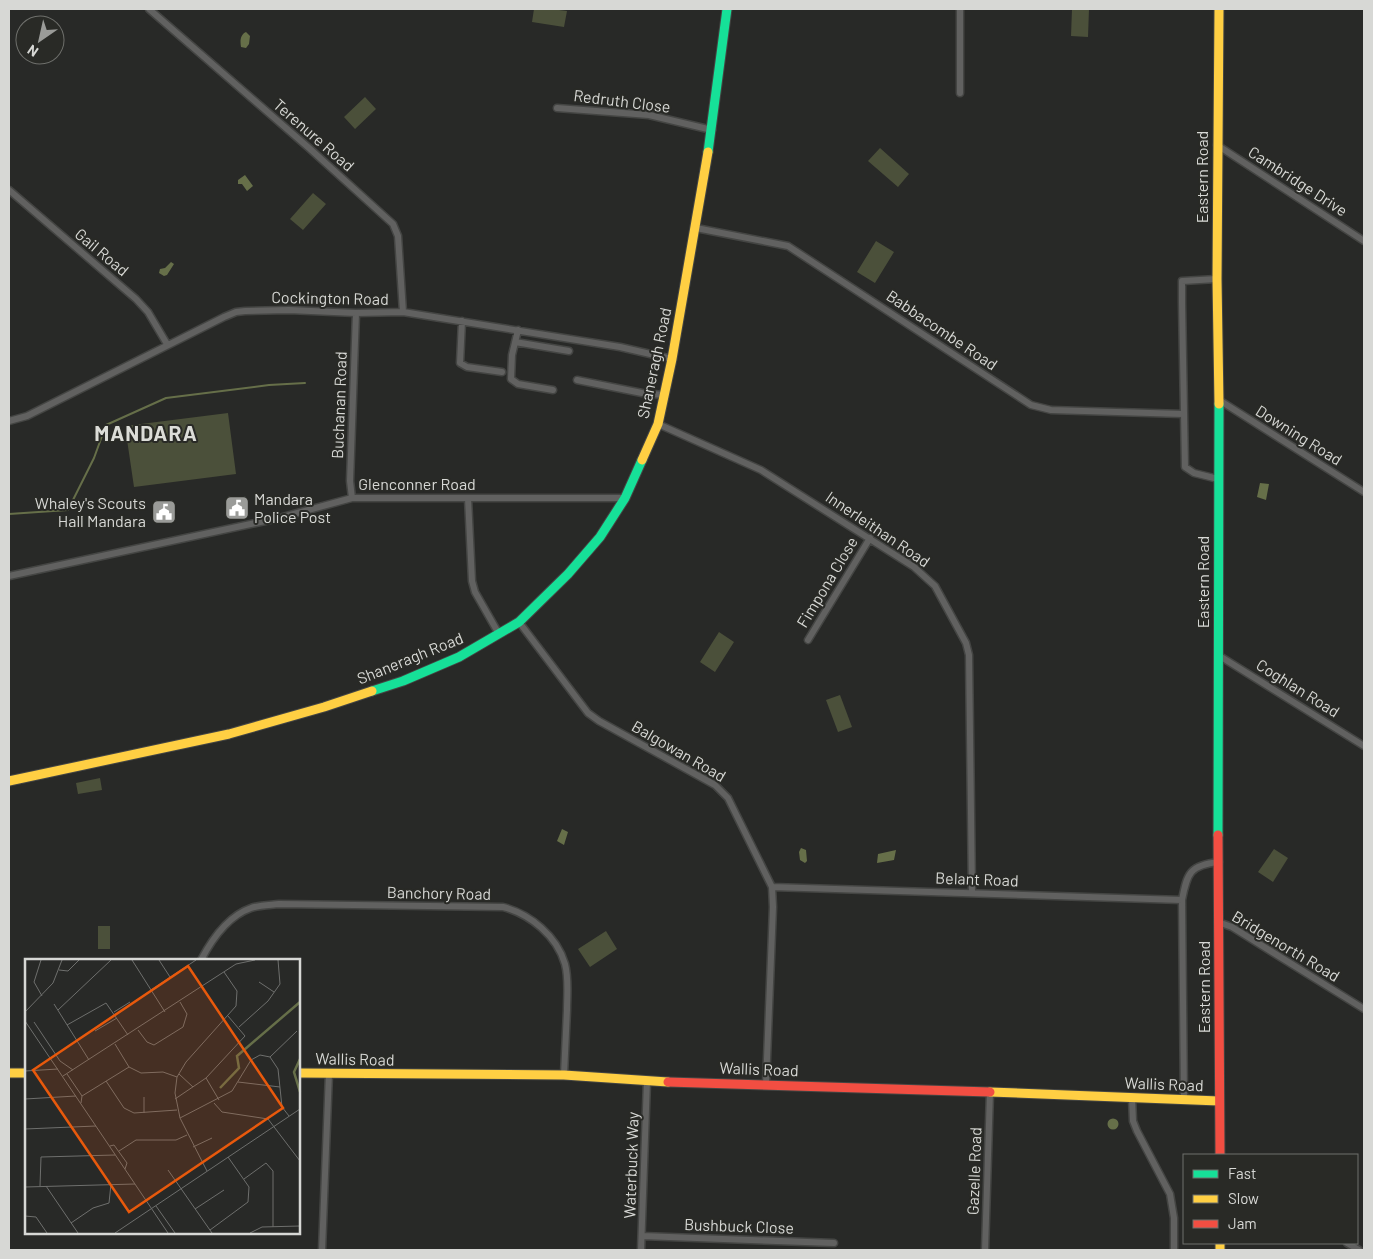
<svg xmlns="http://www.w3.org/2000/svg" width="1373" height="1259" font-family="Barlow,sans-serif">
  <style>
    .green { fill: #4b503a }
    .water { fill: #666f49 }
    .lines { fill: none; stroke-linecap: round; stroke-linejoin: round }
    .stream { stroke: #666f49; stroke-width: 2 }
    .street-casing { stroke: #444543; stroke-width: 9 }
    .fast-casing { stroke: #444543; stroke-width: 11 }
    .slow-casing { stroke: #444543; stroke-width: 11 }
    .jam-casing { stroke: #444543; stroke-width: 11 }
    .street { stroke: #616160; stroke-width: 6 }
    .fast { stroke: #16e098; stroke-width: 9 }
    .slow { stroke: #ffcf43; stroke-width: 9 }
    .jam { stroke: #f24e42; stroke-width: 9 }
    .labels { text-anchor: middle; stroke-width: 4; stroke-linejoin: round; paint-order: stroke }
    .street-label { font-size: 16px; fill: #d7d8d5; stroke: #292a26 }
    .poi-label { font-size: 16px; fill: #d7d8d5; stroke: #292a26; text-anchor: start }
    .district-label { font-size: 21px; font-weight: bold; letter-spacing: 1px; fill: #dcddd8; stroke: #292a26 }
    .inset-river { fill: none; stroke: #666f49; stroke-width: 2.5 }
    .inset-road { fill: none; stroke: #6e6f6d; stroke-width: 1 }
    .view { fill: #e8590c; fill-opacity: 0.15; stroke: #e8590c; stroke-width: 2.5 }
    .inset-edge { fill: none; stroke: #d7d8d5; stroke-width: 2.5 }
  </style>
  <rect width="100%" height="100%" fill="#282927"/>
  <path class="green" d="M534,9H551L567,11L564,27L532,22Z
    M1072,9H1089L1088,37L1071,36Z
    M365,97L376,109L355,129L344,117Z
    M880,148L909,174L898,187L868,161Z
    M313,193L326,204L303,230L290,219Z
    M876,241L894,252L875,283L857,272Z
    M228,413L236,474L134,487L125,426Z
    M719,632L734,642L715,672L700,662Z
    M840,695L852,727L838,732L826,700Z
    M100,778L102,790L78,794L76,783Z
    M1274,849L1288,858L1273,882L1258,872Z
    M98,926H110V949H98Z
    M606,931L617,949L590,967L578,949Z"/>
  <path class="water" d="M246,32L250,36L249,44L246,48L241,47C240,41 240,35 246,32Z
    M245,175L253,186L247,191L242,184H238V180Z
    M171,262L174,264L167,275L164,276L159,273L160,269L165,268Z
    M1260,483L1269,484L1266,500L1257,497Z
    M562,829L568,832L564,845L557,841Z
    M801,848L806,850L807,861L805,863L800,860L799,852Z
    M896,850L894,860L877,863L878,854Z
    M1107.5 1124a5.5 5.5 0 1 1 11 0a5.5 5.5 0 1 1-11 0Z"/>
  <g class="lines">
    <path class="stream" d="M9,514L68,510L94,458L106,425L166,398L269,385L305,383"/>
    <defs>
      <path id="street" d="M149,9L309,148L393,224L398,236L403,312
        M960,9V93
        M557,108L649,115L712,130
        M1217,145L1364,241
        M9,190L136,299L148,312L167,344
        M696,228L788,246L1031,405L1051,410L1183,414
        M1217,279L1182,281V303L1185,467L1194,473L1218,479
        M462,321L460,363L467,367L502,372
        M518,330L512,355L511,379L518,384L553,390
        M515,342L569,351
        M577,380L642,393L664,395
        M1219,400L1364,492
        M9,421L27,416L224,317L236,312L245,311L289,310L356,313L403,312L620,347L672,359
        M658,424L761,470L914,567L935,586L966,643L969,655L972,892
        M352,498L350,481L356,313
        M468,498L472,581L475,592L499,634
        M9,576L279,518L352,498H625
        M519,622L588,713L599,721L715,785L728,798L772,887L773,907L766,1084
        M808,640L870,538
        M1218,655L1364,746
        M772,887L1182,900
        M1218,922L1232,927L1364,1009
        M201,960C212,939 228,916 251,908C259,905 270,905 279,904L503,907C530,914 557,936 565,964C569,979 567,995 567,1010C566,1032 565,1054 564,1075
        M1132,1098L1133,1121L1137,1131L1170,1194L1174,1218V1250
        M1184,1100L1182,900C1187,873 1190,865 1219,862
        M642,1236L834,1243
        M1347,1243L1359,1250
        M322,1250L329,1073
        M641,1250L647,1081
        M985,1250L990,1092"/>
      <path id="fast" d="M708,152L727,9
        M372,691L403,681L459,657L519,622L568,574L600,537L625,498L642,460
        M1218,835L1219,404"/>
      <path id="slow" d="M1219,404L1217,279L1219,9
        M642,460L658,424L672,359L708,152
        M9,781L229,734L324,707L372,691
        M9,1073H26
        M299,1073L564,1075L668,1082
        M990,1092L1219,1101
        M1220,1243V1250"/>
      <path id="jam" d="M1218,835L1220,1155
        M668,1082L990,1092"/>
    </defs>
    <use href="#street" class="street-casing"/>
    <use href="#fast" class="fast-casing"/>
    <use href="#slow" class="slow-casing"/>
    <use href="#jam" class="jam-casing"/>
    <use href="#street" class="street"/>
    <use href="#fast" class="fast"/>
    <use href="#slow" class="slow"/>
    <use href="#jam" class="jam"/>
  </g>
  <defs>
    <symbol id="civic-square" viewBox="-11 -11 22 22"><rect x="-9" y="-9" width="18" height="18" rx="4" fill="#9a9b98" stroke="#292a26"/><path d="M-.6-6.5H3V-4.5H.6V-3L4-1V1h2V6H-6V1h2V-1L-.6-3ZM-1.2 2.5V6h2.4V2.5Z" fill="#fff"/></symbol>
  </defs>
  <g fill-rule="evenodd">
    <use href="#civic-square" x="223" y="494" width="28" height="28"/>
    <use href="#civic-square" x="150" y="498" width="28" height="28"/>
  </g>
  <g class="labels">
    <g class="street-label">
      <text transform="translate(622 101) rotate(7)" y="6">Redruth Close</text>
      <text transform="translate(314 135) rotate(41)" y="6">Terenure Road</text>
      <text transform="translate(1202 177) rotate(-90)" y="6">Eastern Road</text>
      <text transform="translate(1298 181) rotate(33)" y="6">Cambridge Drive</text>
      <text transform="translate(102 252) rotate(40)" y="6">Gail Road</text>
      <text transform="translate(330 298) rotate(1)" y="6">Cockington Road</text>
      <text transform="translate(942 330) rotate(34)" y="6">Babbacombe Road</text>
      <text transform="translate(654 363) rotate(-78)" y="6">Shaneragh Road</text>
      <text transform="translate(339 405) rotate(-88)" y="6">Buchanan Road</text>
      <text transform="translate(1299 435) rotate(32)" y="6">Downing Road</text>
      <text x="417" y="490">Glenconner Road</text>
      <text transform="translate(878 529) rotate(34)" y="6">Innerleithan Road</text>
      <text transform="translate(827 582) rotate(-59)" y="6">Fimpona Close</text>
      <text transform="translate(1203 582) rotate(-90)" y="6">Eastern Road</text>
      <text transform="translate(410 658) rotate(-22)" y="6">Shaneragh Road</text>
      <text transform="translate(1298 688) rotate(32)" y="6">Coghlan Road</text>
      <text transform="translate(679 751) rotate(30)" y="6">Balgowan Road</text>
      <text transform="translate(977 879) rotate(2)" y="6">Belant Road</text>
      <text transform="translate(439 893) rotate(1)" y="6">Banchory Road</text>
      <text transform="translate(1286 946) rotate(31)" y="6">Bridgenorth Road</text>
      <text transform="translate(1204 987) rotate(-90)" y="6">Eastern Road</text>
      <text transform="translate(355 1059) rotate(1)" y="6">Wallis Road</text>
      <text transform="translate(759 1069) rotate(2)" y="6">Wallis Road</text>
      <text transform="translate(1164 1084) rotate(2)" y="6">Wallis Road</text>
      <text transform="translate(631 1165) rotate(-88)" y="6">Waterbuck Way</text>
      <text transform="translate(974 1171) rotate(-88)" y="6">Gazelle Road</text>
      <text transform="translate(739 1226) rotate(2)" y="6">Bushbuck Close</text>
    </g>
    <g class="poi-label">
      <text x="254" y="505">Mandara<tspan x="254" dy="18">Police Post</tspan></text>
      <text x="146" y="509" text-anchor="end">Whaley's Scouts<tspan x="146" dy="18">Hall Mandara</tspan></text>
    </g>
    <g class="district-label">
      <text x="146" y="441">MANDARA</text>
    </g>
  </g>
  <g transform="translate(25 959)">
    <rect width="275" height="275" fill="#282927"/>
    <path class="inset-river" d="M275,100L269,113L275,133M195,129L214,109L212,97L275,43"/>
    <path class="inset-road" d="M16,1L9,23L17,37M107,1L140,53M134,1L145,18M34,11L43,12L54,1M234,23L249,33M177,28L186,41M126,31L171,1M29,45L64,101M33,51L86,1M0,53L28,24L37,1M89,53L105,43M0,62L143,274M9,63L35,102L48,111M42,66L81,44L103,76M214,68L243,42L255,25L253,1M113,71L122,83L129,86L158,68L162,55L155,43M70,72L92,59M90,85L104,108L116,114L138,113L152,118M245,98L253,110L257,148L264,157M245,98L272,72M0,112L33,110M42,115L57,137L56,144M154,115L168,128M38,117L211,5L230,1M181,119L194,141M81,122L99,149L109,154L152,151M213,123L255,128M57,137L104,108M119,138V154M0,140L51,137M150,140L181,119L220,77L203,57M189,144L197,153L243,160L275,202M155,159L207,132L226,101L235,96L245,98M0,170L71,167M85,187L89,186L102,204L100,210M168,188L187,179M94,192L111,181H151L162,176M143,211L187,274M182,212L155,159L150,134L152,118L161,103L211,47L212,32L199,13M219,220L241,204L248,212V268M15,227L16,198L90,196M21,227L53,274M0,228L110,225M131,247L150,274M170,250L199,231M0,257L11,258L22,274M46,264L68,249L84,244L86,225M185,271L223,243L224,228L203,198M90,274L275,150M225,274L237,268L275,267"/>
    <path class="view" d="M163,7L258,149L104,253L8,111Z"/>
    <rect width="275" height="275" class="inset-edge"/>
  </g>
  <rect width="1373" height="1259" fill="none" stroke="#d7d8d5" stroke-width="20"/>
  <rect x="1183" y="1154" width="175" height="90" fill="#292a26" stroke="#6f706c"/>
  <rect x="1193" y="1170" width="25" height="8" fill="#16e098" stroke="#6f706c"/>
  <text x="1228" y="1179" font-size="15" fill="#d7d8d5">Fast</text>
  <rect x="1193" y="1195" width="25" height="8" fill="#ffcf43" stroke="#6f706c"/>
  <text x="1228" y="1204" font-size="15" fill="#d7d8d5">Slow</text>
  <rect x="1193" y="1220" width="25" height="8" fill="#f24e42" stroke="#6f706c"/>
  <text x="1228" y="1229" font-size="15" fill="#d7d8d5">Jam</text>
  <g transform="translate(40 40) rotate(214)"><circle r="24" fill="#292a26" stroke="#6f706c"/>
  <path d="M0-4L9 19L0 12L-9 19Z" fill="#9a9b98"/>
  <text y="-8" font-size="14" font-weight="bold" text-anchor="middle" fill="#d7d8d5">N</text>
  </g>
</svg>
